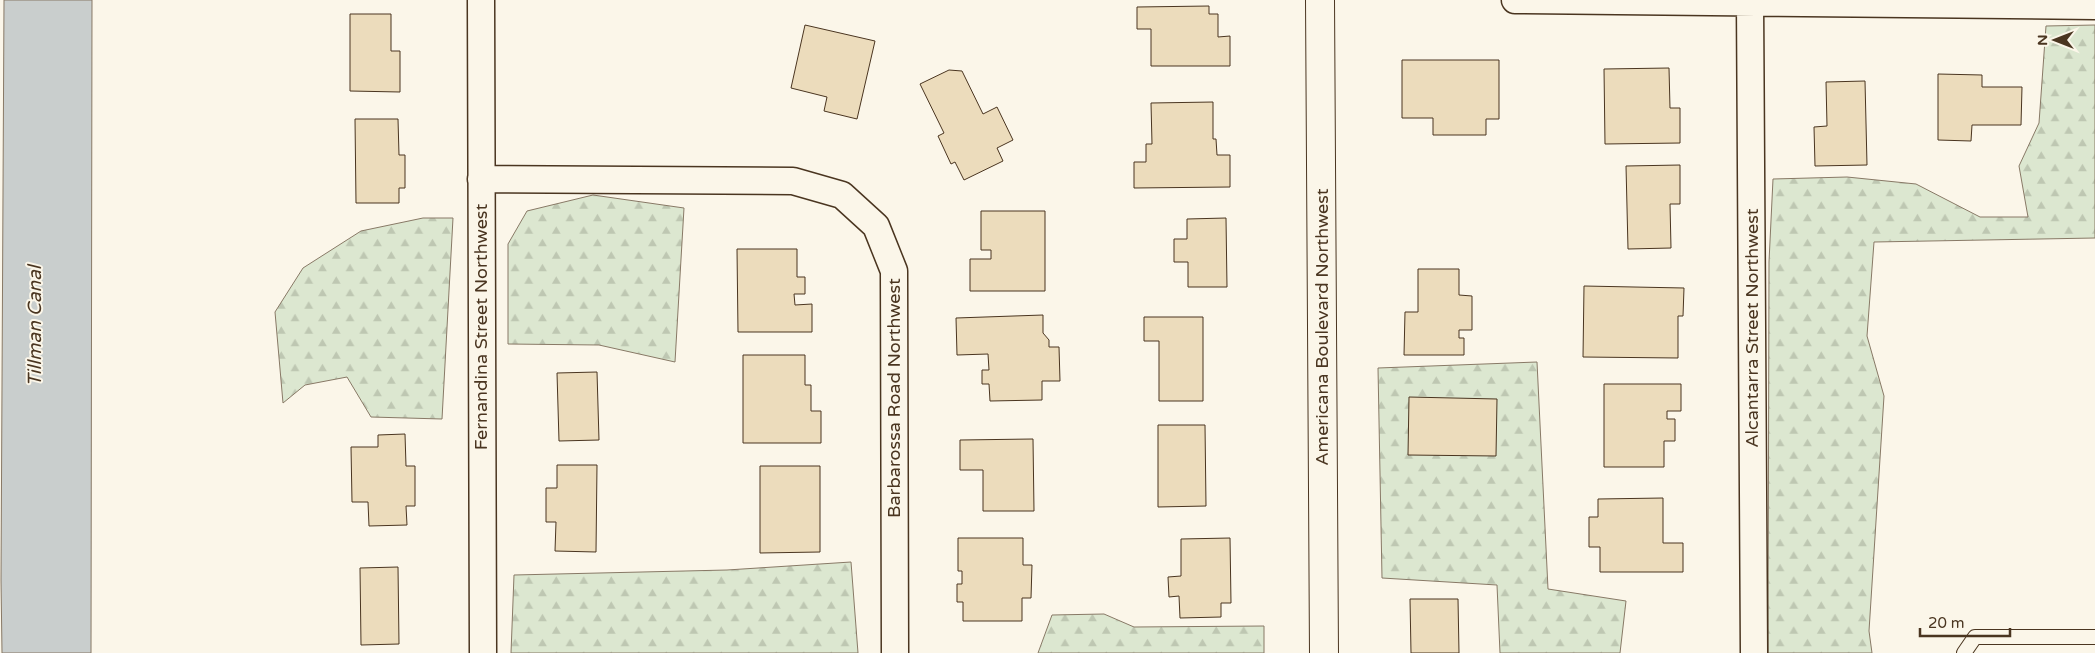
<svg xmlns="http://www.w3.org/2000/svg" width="2095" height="653" font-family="'Varela Round',sans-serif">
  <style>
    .forest { fill: url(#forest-firs); stroke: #887966 }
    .water { fill: #c9cecd; stroke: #887966 }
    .building { fill: #ecdcbc; stroke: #4a3520 }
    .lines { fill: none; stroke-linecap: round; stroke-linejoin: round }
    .lane-casing { stroke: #4a3520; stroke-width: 16 }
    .street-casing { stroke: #4a3520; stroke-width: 29 }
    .secondary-casing { stroke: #4a3520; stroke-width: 30 }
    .lane { stroke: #fbf6e9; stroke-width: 14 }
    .street { stroke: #fbf6e9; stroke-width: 26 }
    .secondary { stroke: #fbf6e9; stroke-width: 28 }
    .labels { text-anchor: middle; stroke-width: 4; stroke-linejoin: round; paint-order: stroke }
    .street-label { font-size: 18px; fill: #4a3520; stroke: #fbf6e9 }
    .water-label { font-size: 19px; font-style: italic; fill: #4a3520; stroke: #fbf6e9 }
  </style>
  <defs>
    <pattern id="forest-firs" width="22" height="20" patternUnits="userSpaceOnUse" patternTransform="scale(1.25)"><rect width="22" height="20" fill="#dce7d0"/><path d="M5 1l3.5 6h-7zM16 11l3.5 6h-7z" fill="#bec7b2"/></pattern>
  </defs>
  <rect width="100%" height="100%" fill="#fbf6e9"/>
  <path class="forest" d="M2095,25V238L1874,242L1867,336L1884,396L1869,631L1872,653H1768L1769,262L1773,179L1847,177L1916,184L1980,217H2028L2019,166L2039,123L2046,26Z
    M593,195L684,208L675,362L599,345L508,344V244L527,211Z
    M423,218H453L442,419L371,417L347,377L305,385L283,403L275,312L303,268L361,231Z
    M1537,362L1548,589L1626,601L1620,653H1500L1497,585L1382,578L1378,368Z
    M851,562L858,653H511L514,575L727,570Z
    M1104,614L1134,627L1264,626V653H1038L1052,615Z"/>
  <path class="water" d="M4,0H92L91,653H2L1,580Z"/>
  <path class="building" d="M1209,6V14H1218V37L1230,36V66H1151V29H1137V7Z
    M350,14H391V51H400V92L350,91Z
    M805,25L875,41L857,119L824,111L827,97L791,88Z
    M1402,60H1499V119H1486V135H1433V118H1402Z
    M1669,68L1670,108H1680V143L1605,144L1604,69Z
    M949,70L962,71L983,114L997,107L1013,140L997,148L1003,161L964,180L955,162L951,164L938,136L944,133L920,84Z
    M1938,74L1982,75V87H2022L2021,125H1972L1971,141L1938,140Z
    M1865,81L1867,165L1815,166L1814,127L1827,126L1826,82Z
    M1213,102V139H1216L1217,155H1230V187L1134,188V162H1146V144H1152L1151,103Z
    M355,119H398L399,155H405V188H399V203H356Z
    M1680,165V204H1670L1671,248L1628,249L1626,166Z
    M981,211H1045V291H970V259H991V250H981Z
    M1226,218L1227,287H1188V262H1174V239H1187V219Z
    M737,249H797V277H805V294H794L795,305L812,304V332H738Z
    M1418,269H1459V295L1472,296V330H1459V338H1464V355H1404L1405,312H1418Z
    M1584,286L1684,288L1683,316H1678V358L1583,357Z
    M1043,315V333L1049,340V347H1059L1060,381H1042V400L990,401L989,384H982V370H989L988,354L957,355L956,318Z
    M1144,317H1203V401H1159V341H1144Z
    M743,355H805V385H811V411H821V443H743Z
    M597,372L599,440L559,441L557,373Z
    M1604,384H1681V411H1667V419H1675V441H1664V467H1604Z
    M1409,397L1497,399L1496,456L1408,455Z
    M1158,425H1205L1206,506L1158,507Z
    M405,434L406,466H415V506H406L407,525L369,526L368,502H352L351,447H378V435Z
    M1033,439L1034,511H983V470H960V440Z
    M557,465H597L596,552L555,551L556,522H546V488H557Z
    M760,466H820V552L760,553Z
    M1663,498V543H1683V572H1600V547H1589V517H1598V499Z
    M958,538H1023V565H1032L1031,598H1022V621H963V602H957V584H962V571H958Z
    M1230,538L1231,603H1221V617L1180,618L1179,596L1169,597L1168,577L1181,576V539Z
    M398,567L399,644L361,645L360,568Z
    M1410,599H1458L1459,653H1411Z"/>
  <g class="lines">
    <defs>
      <path id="lane" d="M1964,653L1975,637H2095"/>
      <path id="street" d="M481,0L483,653
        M1515,0L2095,6
        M1750,2L1754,653
        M481,179L793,181L842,195L876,226L894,271L895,653"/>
      <path id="secondary" d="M1320,0L1324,653"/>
    </defs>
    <use href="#lane" class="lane-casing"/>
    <use href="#street" class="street-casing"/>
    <use href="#secondary" class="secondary-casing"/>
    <use href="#lane" class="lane"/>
    <use href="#street" class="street"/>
    <use href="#secondary" class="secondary"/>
  </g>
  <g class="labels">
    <g class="street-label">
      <text transform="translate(481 327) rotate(-90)" y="6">Fernandina Street Northwest</text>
      <text transform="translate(1322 327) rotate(-90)" y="6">Americana Boulevard Northwest</text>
      <text transform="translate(1752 328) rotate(-90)" y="6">Alcantarra Street Northwest</text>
      <text transform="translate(894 398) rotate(-90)" y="6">Barbarossa Road Northwest</text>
    </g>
    <g class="water-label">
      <text transform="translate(34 326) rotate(-90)" y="7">Tillman Canal</text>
    </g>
  </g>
  <g transform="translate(2055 40) rotate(270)" stroke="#fbf6e9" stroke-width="4" paint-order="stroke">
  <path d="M0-4L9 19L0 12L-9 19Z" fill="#4a3520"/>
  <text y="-8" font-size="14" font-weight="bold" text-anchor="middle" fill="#4a3520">N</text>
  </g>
  <path d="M1920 628v8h90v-8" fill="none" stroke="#4a3520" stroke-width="2.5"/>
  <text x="1928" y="628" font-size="15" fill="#4a3520" stroke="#fbf6e9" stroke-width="4" paint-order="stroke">20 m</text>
</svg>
